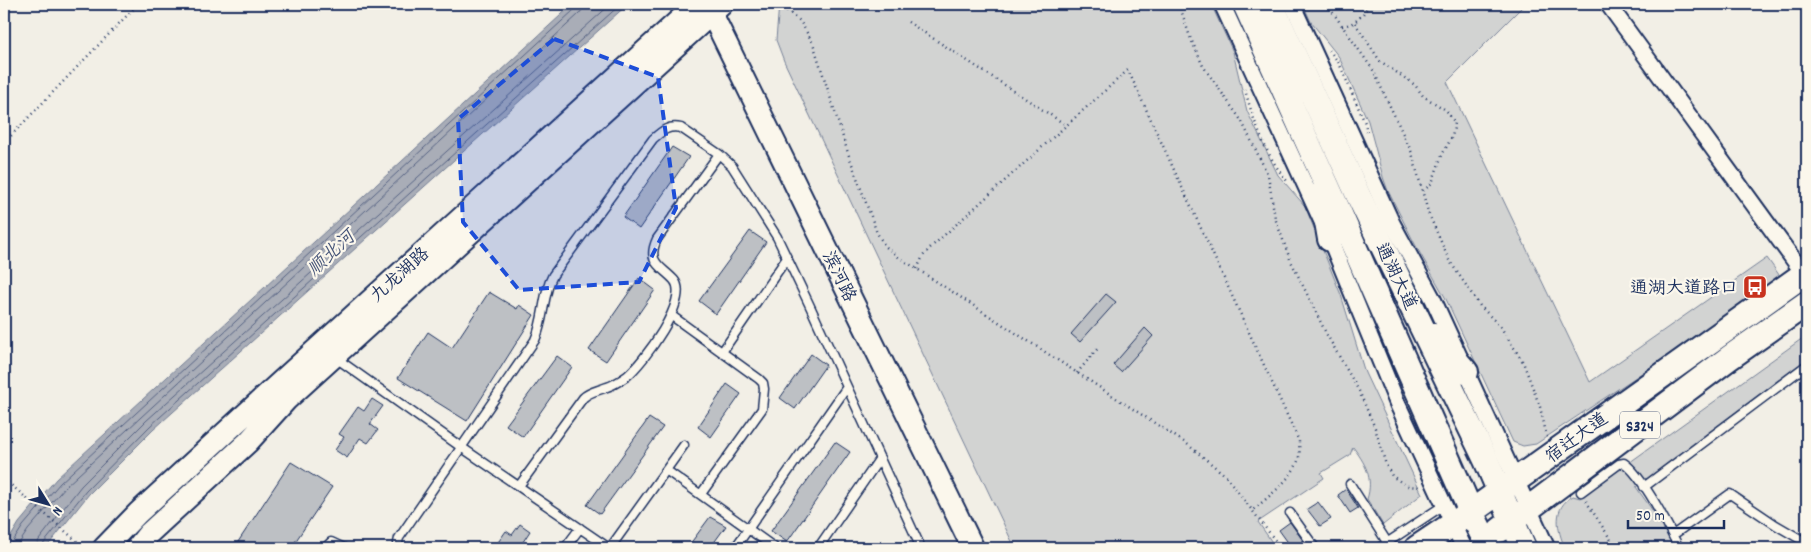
<svg xmlns="http://www.w3.org/2000/svg" width="1811" height="552" font-family="Dekko,'LXGW WenKai TC',sans-serif">
  <style>
    .green { fill: #d2d3d2; stroke: #768198 }
    .water { fill: #a9adb7; stroke: #707b93 }
    .lines { fill: none; stroke-linecap: round; stroke-linejoin: round }
    .shore { stroke: #546182; stroke-width: 1 }
    .building { fill: #bdc0c4; stroke: #1b2f5e }
    .lane-casing { stroke: #1b2f5e; stroke-width: 11 }
    .street-casing { stroke: #1b2f5e; stroke-width: 19 }
    .secondary-casing { stroke: #1b2f5e; stroke-width: 25 }
    .primary-casing { stroke: #1b2f5e; stroke-width: 28 }
    .path { stroke: #1b2f5e; stroke-width: 2.5; stroke-dasharray: 1 4; stroke-linecap: butt }
    .lane { stroke: #fbf7ec; stroke-width: 8 }
    .street { stroke: #fbf7ec; stroke-width: 15 }
    .secondary { stroke: #fbf7ec; stroke-width: 21 }
    .primary { stroke: #fbf7ec; stroke-width: 24 }
    .marked { fill: #1d4ed8; fill-opacity: 0.2; stroke: #1d4ed8; stroke-width: 4; stroke-dasharray: 10 6; stroke-linejoin: round }
    .labels { text-anchor: middle; stroke-width: 4.5; stroke-linejoin: round; paint-order: stroke }
    .shield { fill: #fbf7ec; stroke: #5e6b89; stroke-width: 1 }
    .shield-label { font-size: 16px; font-weight: bold; fill: #1b2f5e }
    .street-label { font-size: 18px; fill: #1b2f5e; stroke: #fbf7ec }
    .poi-label { font-size: 18px; fill: #1b2f5e; stroke: #fbf7ec; text-anchor: end }
    .water-label { font-size: 19px; font-style: italic; fill: #465579; stroke: #fbf7ec }
  </style>
  <rect width="100%" height="100%" fill="#f2efe6"/>
  <filter id="ink" filterUnits="userSpaceOnUse"><feTurbulence type="fractalNoise" baseFrequency=".02" numOctaves="2"/><feDisplacementMap in="SourceGraphic" scale="10" xChannelSelector="R" yChannelSelector="G"/><feConvolveMatrix kernelMatrix="1 2 1 2 8 2 1 2 1" color-interpolation-filters="sRGB"/></filter>
  <g filter="url(#ink)">
    <path class="green" d="M779,4H1211L1233,52L1247,111L1278,175L1305,206L1341,295L1365,373L1422,494L1383,525L1367,499C1374,478 1365,463 1353,447L1350,455L1321,473L1324,478L1258,522L1276,548H1015L784,61L776,40Z
      M1303,4H1525L1447,82L1590,382L1767,258L1782,279L1536,444L1523,446L1513,442L1445,297L1417,248L1388,191L1383,177L1368,121L1339,57L1311,22Z
      M1807,335V359L1636,487L1660,521L1674,548H1565C1557,529 1552,508 1573,496L1580,498Z"/>
    <path class="water" d="M573,4H628L153,430L89,494L46,548H4L19,523L56,479Z"/>
    <g class="lines">
      <path class="shore" d="M6,548L10,546L23,526L60,483L574,10L576,4
        M16,548L28,530L65,487L579,14L582,10L583,4
        M36,548L39,540L81,486L146,421L611,4
        M43,548L44,543L86,491L150,426L621,4"/>
    </g>
    <path class="building" d="M672,147L689,157L639,229L623,217Z
      M750,231L766,242L716,314L699,301Z
      M639,278L655,290L606,361L589,350Z
      M489,292L517,309L519,305L534,315L467,421L398,378L428,332L452,348Z
      M1106,294L1116,302L1080,342L1071,334Z
      M1145,328L1153,336L1121,372L1113,365Z
      M811,354L826,365L795,409L780,398Z
      M557,356L572,367L523,437L506,425Z
      M727,384L741,394L711,437L698,427Z
      M372,399L383,406L370,424L378,430L368,443L360,438L347,458L335,450L344,437L339,434L358,407L364,411Z
      M649,418L663,427L600,514L587,505Z
      M835,442L850,452L787,542L771,531Z
      M291,462L332,487L291,548H234Z
      M1346,489L1358,508L1350,513L1338,495Z
      M1318,502L1331,519L1320,526L1307,509Z
      M710,517L726,526L710,548H687Z
      M1290,522L1306,545L1301,548H1292L1279,530Z
      M520,524L530,531L519,548H494L506,531L512,535Z"/>
    <g class="lines">
      <defs>
        <path id="lane" d="M672,316L759,379L763,383L764,389L762,409L701,494
          M722,352L787,258
          M336,358L461,447L609,548
          M666,470L775,548
          M1350,484L1387,542
          M519,486L583,398C590,391 598,391 607,387C614,385 621,380 627,376C643,363 691,299 674,280C661,266 646,263 657,239L719,154
          M1644,487L1807,365
          M1581,492L1619,464L1624,463C1642,475 1669,527 1679,548
          M1290,513L1315,548
          M1673,535L1730,494L1776,525L1807,543
          M325,548L331,542L344,548
          M400,548L398,543L399,538L535,340C545,318 542,295 553,275L653,139C662,131 668,125 681,128L719,154L732,166L777,237L809,304L921,548
          M565,548L580,528
          M610,548L684,445
          M735,548L847,387
          M818,548L880,458
          M1379,548L1444,505"/>
        <path id="street" d="M1222,4L1330,239L1398,405L1464,548
          M1292,4L1392,223L1433,299L1547,548
          M1608,4L1804,274L1807,276"/>
        <path id="secondary" d="M707,4L973,548
          M104,548L138,513L275,387L697,4
          M137,548L148,534L248,442L286,400L722,4"/>
        <path id="primary" d="M1245,4L1340,214L1471,512L1489,548
          M1271,4L1359,197L1486,460L1524,548
          M1322,193L1330,239
          M1434,335L1466,372
          M1500,530L1729,358L1807,303
          M1417,548L1471,512L1807,272"/>
      </defs>
      <use href="#lane" class="lane-casing"/>
      <use href="#street" class="street-casing"/>
      <use href="#secondary" class="secondary-casing"/>
      <use href="#primary" class="primary-casing"/>
      <path class="path" d="M779,4L800,21L813,43L848,153L877,233L885,246L897,256L1187,444L1225,475L1281,548
        M1179,4L1190,37L1203,66L1241,120L1268,175L1275,218L1290,259L1327,335L1359,391L1375,428L1386,465L1392,476L1407,486L1420,487
        M1327,4L1373,70L1412,153L1428,212L1449,260L1480,306L1500,326L1523,362L1540,407L1547,437
        M908,22L1066,125
        M1355,23L1380,61L1415,85L1423,96L1446,110L1455,123L1452,137L1442,155L1432,183L1422,192
        M1342,26C1356,24 1363,16 1369,4
        M1329,50L1339,63L1365,123L1367,133
        M1245,89C1252,118 1268,161 1289,183
        M4,143L138,4
        M917,269L923,256L930,248L1128,70L1299,441C1299,446 1300,452 1299,457C1295,477 1268,497 1253,510
        M1077,373L1099,347
        M4,479L85,548
        M1586,501L1616,548"/>
      <use href="#lane" class="lane"/>
      <use href="#street" class="street"/>
      <use href="#secondary" class="secondary"/>
      <use href="#primary" class="primary"/>
    </g>
  </g>
  <path class="marked" d="M554,39L658,77L676,208L639,282L519,290L463,222L458,119Z"/>
  <defs>
    <symbol id="bus-square" viewBox="-11 -11 22 22"><rect x="-9" y="-9" width="18" height="18" rx="4" fill="#c8321e" stroke="#fbf7ec"/><path d="M-5-6H5V4H4V6H2V4H-2V6H-4V4H-5ZM-3.5-4V0h7V-4ZM-3.5 1.2v1.5H-2V1.2ZM2 1.2v1.5H3.5V1.2Z" fill="#fff"/></symbol>
  </defs>
  <g fill-rule="evenodd">
    <use href="#bus-square" x="1741" y="273" width="28" height="28"/>
  </g>
  <g class="labels">
    <rect class="shield" x="1620" y="411.5" width="40" height="27" rx="4"/>
    <g class="shield-label">
      <text x="1640" y="431">S324</text>
    </g>
    <g class="street-label">
      <text transform="translate(399 274) rotate(-42)" y="6">九龙湖路</text>
      <text transform="translate(840 276) rotate(64)" y="6">滨河路</text>
      <text transform="translate(1397 276) rotate(64)" y="6">通湖大道</text>
      <text transform="translate(1576 437) rotate(-36)" y="6">宿迁大道</text>
    </g>
    <g class="poi-label">
      <text x="1738" y="293">通湖大道路口</text>
    </g>
    <g class="water-label">
      <text transform="translate(330 252) rotate(-43)" y="7">顺北河</text>
    </g>
  </g>
  <rect width="1811" height="552" fill="none" stroke="#fbf7ec" stroke-width="20"/>
  <rect x="10" y="10" width="1791" height="532" fill="none" stroke="#1b2f5e" stroke-width="2" filter="url(#ink)"/>
  <g transform="translate(48 504) rotate(127)" stroke="#fbf7ec" stroke-width="4" paint-order="stroke">
  <path d="M0-4L9 19L0 12L-9 19Z" fill="#1b2f5e"/>
  <text y="-8" font-size="14" font-weight="bold" text-anchor="middle" fill="#1b2f5e">N</text>
  </g>
  <path d="M1628 520v8h96v-8" fill="none" stroke="#1b2f5e" stroke-width="2.5"/>
  <text x="1636" y="520" font-size="15" fill="#1b2f5e" stroke="#fbf7ec" stroke-width="4" paint-order="stroke">50 m</text>
</svg>
